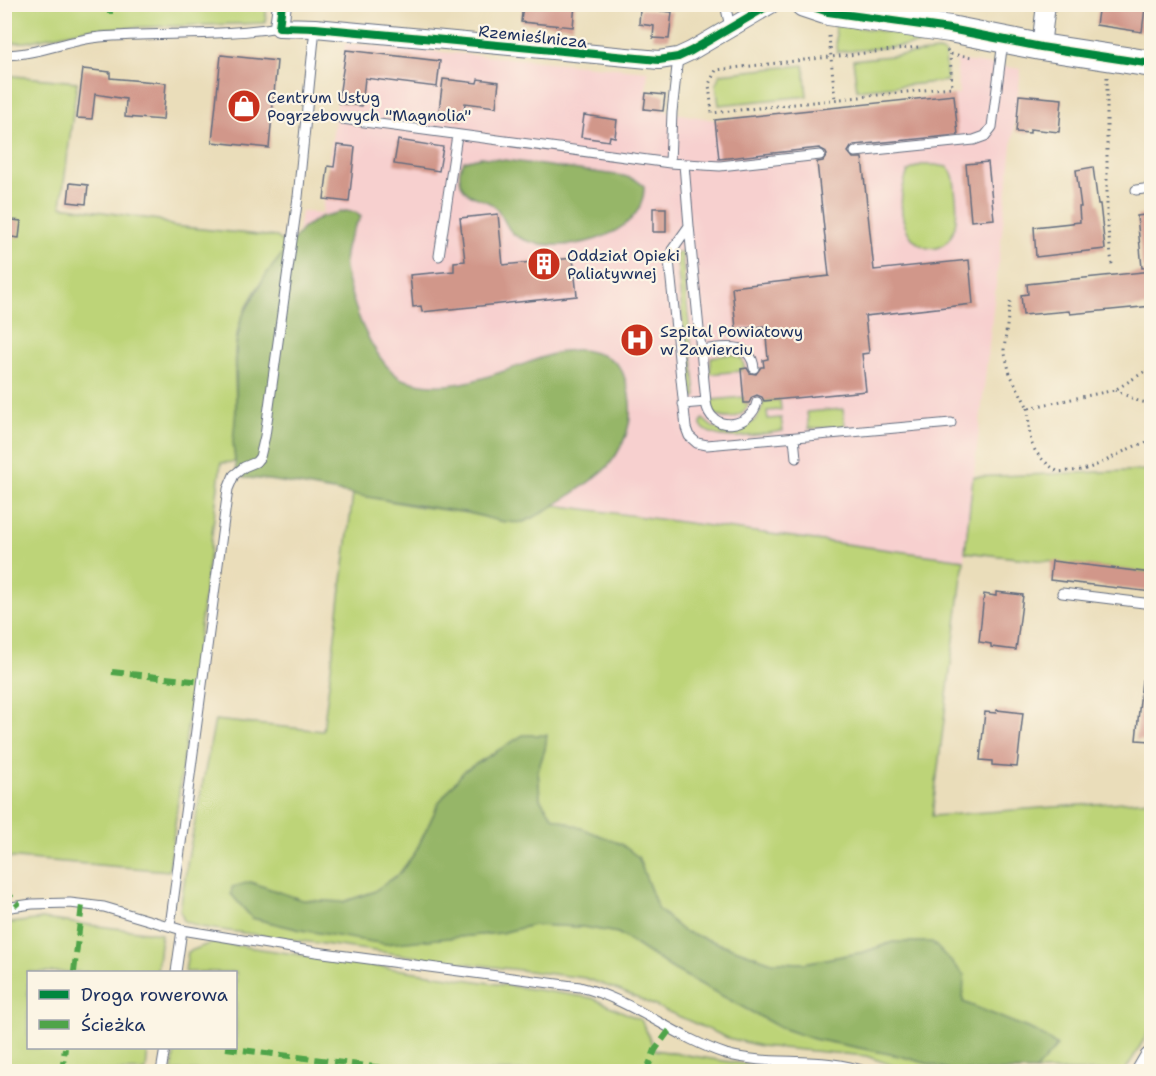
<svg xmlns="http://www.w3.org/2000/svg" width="1156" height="1076" font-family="'Shantell Sans',sans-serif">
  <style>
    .built { fill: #f7d0cf }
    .green { fill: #bdd478; stroke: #6c826b; stroke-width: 1.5 }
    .forest { fill: #96b668; stroke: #587263; stroke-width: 1.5 }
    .building { fill: #d1978a }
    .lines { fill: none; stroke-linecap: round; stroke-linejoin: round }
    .lane-casing { stroke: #636c7e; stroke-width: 11 }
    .street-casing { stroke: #636c7e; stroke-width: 20 }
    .secondary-casing { stroke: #636c7e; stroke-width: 28 }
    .path { stroke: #636c7e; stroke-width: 3; stroke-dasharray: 1.5 4.5; stroke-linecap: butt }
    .lane { stroke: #fff; stroke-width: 9 }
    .street { stroke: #fff; stroke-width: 18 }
    .secondary { stroke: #fff; stroke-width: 26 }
    .quiet { stroke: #4fa44a; stroke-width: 6; stroke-dasharray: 12 6; stroke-linecap: butt }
    .cycleway-casing { stroke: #fcf5e5; stroke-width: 11 }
    .cycleway { stroke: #00873e; stroke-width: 8 }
    .labels { text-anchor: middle; stroke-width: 4.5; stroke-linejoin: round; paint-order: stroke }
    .street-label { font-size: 16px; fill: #1b2f5e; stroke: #fcf5e5 }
    .poi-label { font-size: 16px; fill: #1b2f5e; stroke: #fcf5e5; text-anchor: start }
  </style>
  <rect width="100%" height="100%" fill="#fcf5e5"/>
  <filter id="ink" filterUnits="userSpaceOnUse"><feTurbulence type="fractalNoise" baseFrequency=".0167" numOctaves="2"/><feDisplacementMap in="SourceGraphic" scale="12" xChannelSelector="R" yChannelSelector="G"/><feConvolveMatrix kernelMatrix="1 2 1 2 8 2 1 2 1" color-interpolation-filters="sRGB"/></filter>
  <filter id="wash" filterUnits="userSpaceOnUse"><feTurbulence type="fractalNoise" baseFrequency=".008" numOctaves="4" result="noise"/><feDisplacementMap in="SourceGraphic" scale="24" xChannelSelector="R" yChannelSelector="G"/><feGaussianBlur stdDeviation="1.35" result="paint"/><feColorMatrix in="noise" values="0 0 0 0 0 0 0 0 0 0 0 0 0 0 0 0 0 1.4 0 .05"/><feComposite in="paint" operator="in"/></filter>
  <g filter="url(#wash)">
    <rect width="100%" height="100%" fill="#eaddba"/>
    <path class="built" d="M345,43L648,71L646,92L665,95L664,111L715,120L959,94L956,60L1021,69L964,560L268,467L301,211L322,214Z"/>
    <path class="green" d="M4,5L5,4L267,5L265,23L88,29L26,42L5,43Z
      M835,24L934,39V43L837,52Z
      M938,51L945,53L947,81L857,90L853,60Z
      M804,65L807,96L719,105L716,84L720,74Z
      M4,75L77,82L61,206L159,220L173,226L277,237L289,247C272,266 249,296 241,320C231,347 236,379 236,407C236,426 233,443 235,462L221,463L169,871L5,857Z
      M921,165H935L947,167C956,173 954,187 956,197C965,283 877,252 908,171Z
      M676,252H682L696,397H690Z
      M732,354L742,359L745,369H741V371L710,374L711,357Z
      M743,397L744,403H749C744,418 728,422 714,414L710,404L712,400Z
      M780,400L781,410L767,411L768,419L781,418L783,431C759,434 718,445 701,426V422L703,419C707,422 711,427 715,428C735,437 762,423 763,401Z
      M843,409L845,426L809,429L807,412Z
      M1151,470V573L965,552L973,477Z
      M353,494L415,506L468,513L506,522H524L554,505L964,560L932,816L1151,800V1028L1125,1071H1035L1056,1045L1037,1032L963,1002L893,942L864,952L804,963L772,962L683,931L658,909L638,857L553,817L540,799L538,770L545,749L546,735L440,801L415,853L399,874L373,892L343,902L302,900L250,882L231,894L252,918L301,930L343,936L426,940L501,933L533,925L583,927L618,933L673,969L781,1028L814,1039L900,1056L954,1071H909L866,1056L760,1046L728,1038L621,991L585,978L446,961L200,927L184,921L180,910L188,858L215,720L323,731Z
      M42,919L161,934L157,972H28V1048H148L146,1071H5V924Z
      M213,942L592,998L641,1020L655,1050L788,1071H172L175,1048H236V972H185L188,952Z"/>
    <path class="forest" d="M481,157L624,176L636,180L644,186C646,240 556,257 518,237C506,232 504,213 493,205C479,196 462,198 460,178C459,171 460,168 464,161Z
      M345,211L355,212L361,217C337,251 343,269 355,306C362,329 380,365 400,378C404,380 409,381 413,382C446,391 479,380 510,369C529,363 561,348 580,350C586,350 592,352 598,354C609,357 620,364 624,376C636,410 631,437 609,465C599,477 537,519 522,522C502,525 483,515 464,512C422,507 381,499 339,492C307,487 277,479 244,478L236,469L233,442L236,410V346L241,319L267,273L304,227L321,217Z
      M523,735H547L545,749L538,770L540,799L553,817L621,844L638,857L658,909L683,931L772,962L804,963L864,952L893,942H932L964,975L963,1002L1037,1032L1057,1046L1035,1071H954L900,1056L814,1039L781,1028L673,969L618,933L583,927L533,925L501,933L385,944L301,930L252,918L231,894L232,887L250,882L302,900L343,902L373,892L399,874L415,853L440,801L464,771Z"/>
    <g id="blocks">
      <path class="building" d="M523,4H575L573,27L521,22Z
        M1099,4H1138V7L1145,8L1142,32L1096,25Z
        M640,9L672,12L669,39L653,38L654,26L639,24Z
        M346,50L440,61L437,87L365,78L362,106L338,103Z
        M221,55L277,61L269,148L212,142Z
        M83,69L110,72V78L166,83L163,120L125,117L126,99L95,94L92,119L77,118Z
        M443,79L477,83L478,79L499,82L496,107L465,103L463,121L438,118Z
        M646,93L665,95L663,111L644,109Z
        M954,95L958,135L854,145L851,147L848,152L853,158H862L874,270L969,260L973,304L865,316L869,353L862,354L866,391L764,401L762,397L757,395L752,397L749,403H744L741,369L747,368L750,373L756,374L761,367H764L763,360L768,359L765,326L736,329L732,287L829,276L817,162L823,161L827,155L825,151L819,148L719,159L715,120Z
        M1019,95L1062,99L1059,132L1030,129V133L1016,132Z
        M584,115L617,120L615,137L610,136L609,141L581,137Z
        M398,140L443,147L439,171L394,164Z
        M337,145L355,147L349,202L324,199L328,166L334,167Z
        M988,162L994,219L971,221L966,164Z
        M1093,167L1098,204H1100L1105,249L1036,257L1034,227L1080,222L1079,207H1081L1076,170Z
        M70,183L88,185L86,204L68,202Z
        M653,208H666V232H653Z
        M498,214L503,265L573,258L577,296L422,312L421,306L413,307L410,275L454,271V262L465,261L460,218Z
        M1152,214V267L1142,268L1137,216Z
        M4,219L21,221L19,238L4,236Z
        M1152,271V306L1070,314L1069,311L1023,315L1021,295L1028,294L1027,284Z
        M1052,561L1152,573V592L1050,580Z
        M996,592L1023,595L1016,650L991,647V644L979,642L984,594L996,596Z
        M1142,680H1152V741L1136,740Z
        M997,710L1023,713L1017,767L992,765V761L980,760L985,712L996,713Z"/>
    </g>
  </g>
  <g filter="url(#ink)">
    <use href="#blocks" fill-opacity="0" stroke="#636c7e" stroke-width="1.5"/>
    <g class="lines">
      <defs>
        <path id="lane" d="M725,4L730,27
          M4,55C35,55 68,40 100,37C159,32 220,37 279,27
          M342,119L670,163L720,166L820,155
          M855,152L974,140L985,136L992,127L1003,41
          M670,163L672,112L678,57
          M684,164L689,226L672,250L669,260L686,428L689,436L697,443L707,445L951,423
          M1136,190L1152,188
          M439,256L457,135
          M701,350C722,348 751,340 754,368
          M706,402C710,435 752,427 757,402
          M683,404L706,402L689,226
          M794,438L796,458
          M1062,593L1152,604
          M4,908L32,904L70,903L104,907L182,930L316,952L580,987C633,1000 674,1037 726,1054C771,1067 821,1055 867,1072
          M170,926L228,489L234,475L244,467L256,462L260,457L265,436L298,197L315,28
          M176,972L182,930
          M161,1072L165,1048"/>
        <path id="street" d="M282,4L279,27L315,28L659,60L678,57L691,51L771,4
          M1041,47L1046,4"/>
        <path id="secondary" d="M804,4L828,12L950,29L1041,47L1152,64
          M1145,1072L1152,1060"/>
      </defs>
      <use href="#lane" class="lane-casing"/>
      <use href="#street" class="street-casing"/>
      <use href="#secondary" class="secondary-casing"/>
      <path class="path" d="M966,4L972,12
        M829,36L835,100
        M918,47L716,70L709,84L712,113L952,87L950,54
        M947,50L950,54L972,57
        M1107,77V219L1112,265
        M1010,301L1004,350L1010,374L1028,408L1115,390L1152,367
        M1115,390L1138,401L1152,404
        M1028,408C1030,444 1028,450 1058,472C1066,471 1075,471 1082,470C1107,464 1126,446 1152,441"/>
      <use href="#lane" class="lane"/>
      <use href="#street" class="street"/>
      <use href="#secondary" class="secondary"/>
      <path class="quiet" d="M110,14V4
        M112,672L202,682
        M4,889L19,906
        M74,972L82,905
        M226,1048L415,1072
        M62,1072L65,1048
        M646,1072L655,1050L671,1028"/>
      <defs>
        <path id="cycleway" d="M282,4L279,27L315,28L659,60L678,57L691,51L771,4
          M804,4L828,12L950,29L1041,47L1152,64"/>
      </defs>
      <use href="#cycleway" class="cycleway-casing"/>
      <use href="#cycleway" class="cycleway"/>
    </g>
  </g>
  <defs>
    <symbol id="shop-disc" viewBox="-11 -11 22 22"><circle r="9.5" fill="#c8321e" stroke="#fcf5e5"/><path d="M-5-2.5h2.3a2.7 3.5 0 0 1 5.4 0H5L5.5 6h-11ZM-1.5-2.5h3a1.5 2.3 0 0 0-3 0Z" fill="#fff"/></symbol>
    <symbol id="building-disc" viewBox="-11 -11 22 22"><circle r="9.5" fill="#c8321e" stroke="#fcf5e5"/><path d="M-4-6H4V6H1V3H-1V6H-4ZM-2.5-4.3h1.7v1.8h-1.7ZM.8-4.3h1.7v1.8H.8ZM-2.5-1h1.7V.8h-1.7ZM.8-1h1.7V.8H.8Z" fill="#fff"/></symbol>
    <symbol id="hospital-disc" viewBox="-11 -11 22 22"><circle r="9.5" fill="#c8321e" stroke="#fcf5e5"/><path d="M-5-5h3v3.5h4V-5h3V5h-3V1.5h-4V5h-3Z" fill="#fff"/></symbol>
  </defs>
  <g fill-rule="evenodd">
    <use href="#shop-disc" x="225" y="87" width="38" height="38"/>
    <use href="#building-disc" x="525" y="245" width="38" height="38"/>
    <use href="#hospital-disc" x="618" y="321" width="38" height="38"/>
  </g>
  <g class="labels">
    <g class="street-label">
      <text transform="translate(533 36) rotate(6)" y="6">Rzemieślnicza</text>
    </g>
    <g class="poi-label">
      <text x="267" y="103">Centrum Usług<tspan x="267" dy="18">Pogrzebowych "Magnolia"</tspan></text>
      <text x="567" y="261">Oddział Opieki<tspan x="567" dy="18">Paliatywnej</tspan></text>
      <text x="660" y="337">Szpital Powiatowy<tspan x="660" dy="18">w Zawierciu</tspan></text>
    </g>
  </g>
  <rect width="1156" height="1076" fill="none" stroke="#fcf5e5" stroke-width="24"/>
  <rect x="27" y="971" width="210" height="78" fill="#fcf5e5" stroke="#a2a6af" stroke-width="1.5"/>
  <rect x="39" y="990" width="30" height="9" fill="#00873e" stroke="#a2a6af" stroke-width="1.5"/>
  <text x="81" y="1001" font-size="18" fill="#1b2f5e">Droga rowerowa</text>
  <rect x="39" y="1020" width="30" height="9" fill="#4fa44a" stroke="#a2a6af" stroke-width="1.5"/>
  <text x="81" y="1031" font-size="18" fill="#1b2f5e">Ścieżka</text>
</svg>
